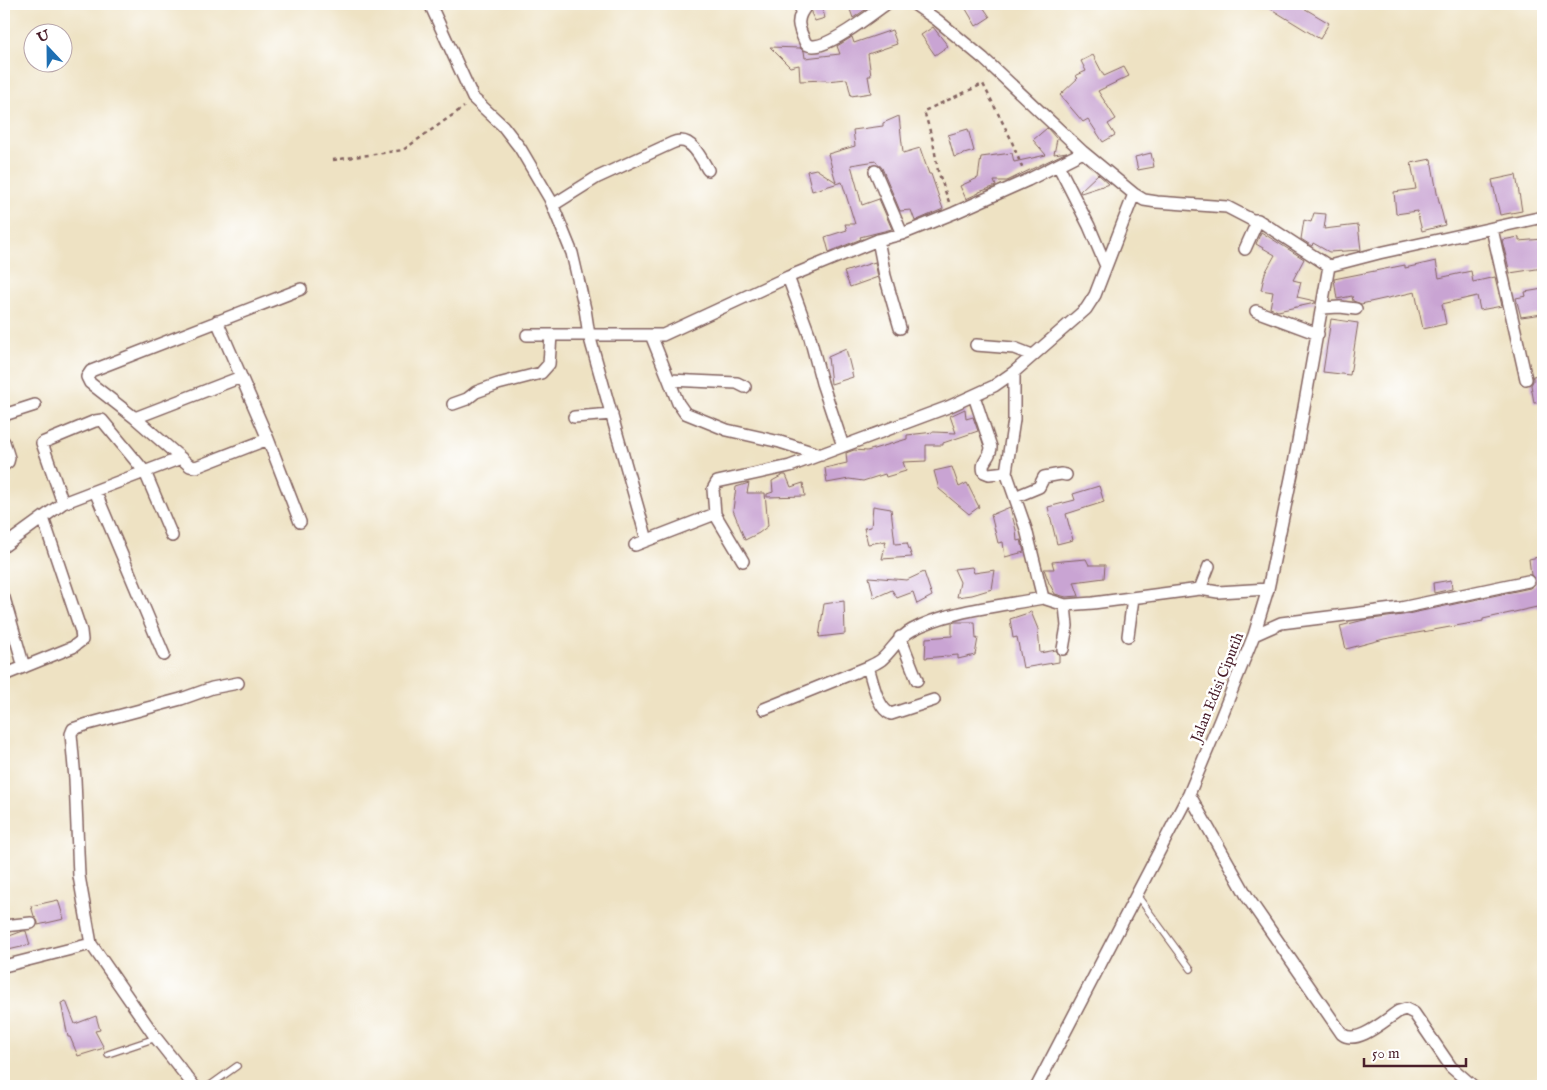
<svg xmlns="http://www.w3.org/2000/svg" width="1547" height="1090" font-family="'IM FELL English',serif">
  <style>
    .building { fill: #c9a4d3 }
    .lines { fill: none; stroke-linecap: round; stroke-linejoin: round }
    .service-casing { stroke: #836360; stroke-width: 8 }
    .minor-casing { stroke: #836360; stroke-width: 14 }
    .path { stroke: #836360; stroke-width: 2.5; stroke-dasharray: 4 4; stroke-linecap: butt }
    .service { stroke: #fff; stroke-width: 5.5 }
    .minor { stroke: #fff; stroke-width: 11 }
    .labels { text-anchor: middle; stroke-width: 5; stroke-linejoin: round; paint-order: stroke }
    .street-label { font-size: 15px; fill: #4a1f2b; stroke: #fff }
  </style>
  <rect width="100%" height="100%" fill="#fff"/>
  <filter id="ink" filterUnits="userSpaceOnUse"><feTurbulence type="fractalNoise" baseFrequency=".02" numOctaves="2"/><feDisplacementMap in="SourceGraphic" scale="10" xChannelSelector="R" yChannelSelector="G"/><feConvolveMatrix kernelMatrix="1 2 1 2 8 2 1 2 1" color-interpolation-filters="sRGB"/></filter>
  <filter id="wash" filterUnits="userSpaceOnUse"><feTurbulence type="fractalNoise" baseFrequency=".0096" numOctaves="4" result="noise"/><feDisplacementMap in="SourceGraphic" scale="20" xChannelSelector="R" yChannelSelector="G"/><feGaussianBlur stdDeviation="1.12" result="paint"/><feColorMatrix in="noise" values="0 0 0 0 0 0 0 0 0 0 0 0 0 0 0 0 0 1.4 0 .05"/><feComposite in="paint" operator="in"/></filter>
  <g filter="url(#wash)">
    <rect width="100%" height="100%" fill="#eee2c3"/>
    <g id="blocks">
      <path class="building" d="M815,4H821L825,18L815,21L811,13Z
        M848,4H866L868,8L853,18Z
        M963,4H981L990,17L976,26Z
        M1263,4H1297L1329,23L1320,39Z
        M933,27L948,46L935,55L921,35Z
        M892,30L897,44L868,54L871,76H868L871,93L851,96L847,79L826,81V80L800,81L799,65L790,67L770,47L800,48L804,51L805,58L840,54L837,46L852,37L854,43Z
        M1093,55L1104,76L1124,67L1129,76L1098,91L1116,119L1108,124L1115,135L1103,142L1088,119L1083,122L1060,95L1078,78L1075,76L1086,71L1081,61Z
        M899,116L903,153L920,148L929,174H931L943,209L915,221L911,210L900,211L882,168L876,161L851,165L862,205L879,199L892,229L860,237L861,239L829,252L825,237L847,230L845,224H855L842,182L812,191L807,171L816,169L836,182L828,154L855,146L853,130L883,126V123Z
        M1047,128L1057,139L1054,154L1067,152L1007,181H994L996,186L979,192V193L966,199L960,186L978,178L981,157L1012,153L1014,162L1046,155L1033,140Z
        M968,129L974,151L954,157L948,135Z
        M1151,153L1154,167L1138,170L1135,157Z
        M1431,159L1437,193L1445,225L1422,231L1417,211L1396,214L1394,192L1416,189L1411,163Z
        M1098,174L1109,184L1081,193L1080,191Z
        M1516,175L1522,211L1500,215L1492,180Z
        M1314,213L1326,214L1324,229L1358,225L1361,250L1329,252L1313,243L1312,246L1301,239L1304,220L1311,222Z
        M1261,232L1304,259L1293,280L1301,282L1297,297L1315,301V303L1278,311L1270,308L1273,292L1261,290L1265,273L1275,255L1256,244Z
        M1519,237V241L1543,239V268L1510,273L1502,240Z
        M1436,261L1439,278L1471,271L1473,282L1495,277L1502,306L1480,310L1477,296L1442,304L1446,324L1423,329L1415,292L1361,304L1353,301L1352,296L1337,299L1334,279L1405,265V268Z
        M875,262L878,277L850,287L844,272Z
        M1543,289V314L1521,317L1516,298L1526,296L1525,292Z
        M1331,319L1358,323L1350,375L1323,372Z
        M846,349L853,377L831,384L828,357Z
        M1543,374V402L1534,403L1531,385L1533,381V376Z
        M965,409L966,419L973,417L978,431L943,443V445H926V461L903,462L906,471L886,477L885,474L863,481L849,479L827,483L825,468L847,463L846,453L854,450L867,451L907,439V435L934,432L956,433L950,416Z
        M952,467L959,487L967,483L979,507L969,514L939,489L934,471Z
        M783,475H786L791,487L803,483L805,496L767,497V494L773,492L772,481Z
        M749,483L747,493H765L768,526L759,533L745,540L733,510L736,487Z
        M1099,486L1104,502L1066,514L1073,540L1057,544L1048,507L1075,500L1073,494Z
        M873,506L891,509L895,544L907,543L912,557L882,559L886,541L868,544L864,528L871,527Z
        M1010,507L1016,530L1017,541L1021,540L1024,552L1005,557L1003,542L998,543L991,515Z
        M1543,556V608H1538L1537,607L1483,619V621L1384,639L1346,649L1340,626L1364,620L1403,615L1530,588L1535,584V580L1531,575L1529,559Z
        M1086,559L1089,565H1105L1104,578L1074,582L1079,596L1066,597L1055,594L1049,583L1044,569H1054L1052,562Z
        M972,567L974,573L995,570L992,589L972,595L957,597L960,582L954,569Z
        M924,572L932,596L917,604L913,592L897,598L892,590L874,598L869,577L907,580Z
        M1451,580L1452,589L1434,593L1433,583Z
        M844,601L845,634L819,637L824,604Z
        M1031,612L1038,629L1040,653L1056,650L1059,655V662L1023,668L1017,637L1013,638L1010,619Z
        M955,622H975L976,639L978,638L975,655L958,659V655L925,658L926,638L952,636V623Z
        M58,900L64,919L38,925V922L34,916L31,906Z
        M23,931H26L30,945L4,951V938Z
        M66,1001L75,1024L96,1016L100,1030L95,1031L104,1048L78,1056L70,1037H68L61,1003Z"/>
    </g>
  </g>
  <g filter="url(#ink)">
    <use href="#blocks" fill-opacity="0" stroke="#836360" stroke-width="1"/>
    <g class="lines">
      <defs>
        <path id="service" d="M1136,894L1191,969
          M108,1054L156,1038
          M209,1086L237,1066"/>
        <path id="minor" d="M430,4L473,98L503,126L520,148L550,199L572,253L585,309L589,335L647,540
          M808,4C794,19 798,27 806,44C808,45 811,46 813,46C830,47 872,14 886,4
          M914,4L937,20L984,59L1083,152L1134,194L1144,200L1157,202L1227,207L1252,220H1258L1329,266L1379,253L1543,217
          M1058,165L1089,226L1106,266
          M875,171L902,234
          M553,205L596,178L672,143C674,142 677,141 680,141C693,140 702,160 708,170
          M1492,229L1526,379
          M878,240L885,276L900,328
          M1245,249L1258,220
          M788,277L809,334L822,383L843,446
          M1322,308L1340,307L1356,309
          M1256,311L1318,334
          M217,321L268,439L196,467L190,466L135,418L90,383L87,377L91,371L301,289
          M527,335H663L788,277L878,240L902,234L954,213L1028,180L1083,152
          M651,335L669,380L737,383L745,387
          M976,345L1014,348L1032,355
          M1014,372V420L1006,472L1026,529L1043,598L1065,605L1093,603L1200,589L1218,592L1268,589
          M669,380L678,403L685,413L727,430L780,442L821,455
          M974,396L991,447C991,458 980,461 984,472L989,474L1006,472
          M453,404L467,399L476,392L498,384L541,373L549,364L551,335
          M4,415L35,405
          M574,417L612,414
          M135,418L241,377
          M268,439L300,522
          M4,442L9,458L8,462L4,465
          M95,491L164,655
          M1015,497L1039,487L1044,477L1061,474L1066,475
          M63,503L42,443L95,421L102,420L145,472L172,536
          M635,545L715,514
          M4,546L63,503L181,458
          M743,561L715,514L713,489L717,482L790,466L948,407L994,386L1014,372L1086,309L1095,295L1134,194
          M1200,589L1209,566
          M4,598L24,667
          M1254,635L1281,623L1401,608L1528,581
          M1128,636L1133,598
          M900,637L917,680
          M1063,649L1067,626L1065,605
          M868,667C873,682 877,708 891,714L934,700
          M4,675L73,647L82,640L81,631L43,518
          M764,709L868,667C872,665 877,663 881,660C893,650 897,638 912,630C948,610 1002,606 1043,598
          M1189,794L1248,898L1342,1034C1357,1046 1385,1020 1399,1011L1406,1009L1414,1013L1451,1067L1473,1086
          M4,926L31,923
          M4,966L91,944
          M194,1086L156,1038L91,944L79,876L75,779L71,734L73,729L88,724L181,699L212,688L238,683
          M1037,1086L1189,794L1220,720L1254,635L1268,589L1294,464L1329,266"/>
      </defs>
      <use href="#service" class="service-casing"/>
      <use href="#minor" class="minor-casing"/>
      <path class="path" d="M333,160L403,150L464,107
        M949,202L938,171L933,141L924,111L983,84L1010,137L1023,170"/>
      <use href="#service" class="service"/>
      <use href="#minor" class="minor"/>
    </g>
  </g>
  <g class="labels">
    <g class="street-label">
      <text transform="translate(1217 687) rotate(-68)" y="5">Jalan Edisi Ciputih</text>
    </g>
  </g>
  <rect width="1547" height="1090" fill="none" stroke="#fff" stroke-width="20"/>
  <g transform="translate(48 48) rotate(338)"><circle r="24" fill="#ffffff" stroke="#b7a5aa"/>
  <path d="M0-4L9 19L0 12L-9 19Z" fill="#1f6fb2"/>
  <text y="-8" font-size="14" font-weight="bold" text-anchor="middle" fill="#4a1f2b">U</text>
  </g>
  <path d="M1364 1058v8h102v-8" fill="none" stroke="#4a1f2b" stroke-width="2.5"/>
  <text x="1372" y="1058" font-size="15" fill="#4a1f2b" stroke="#ffffff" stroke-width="4" paint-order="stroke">50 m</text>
</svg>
